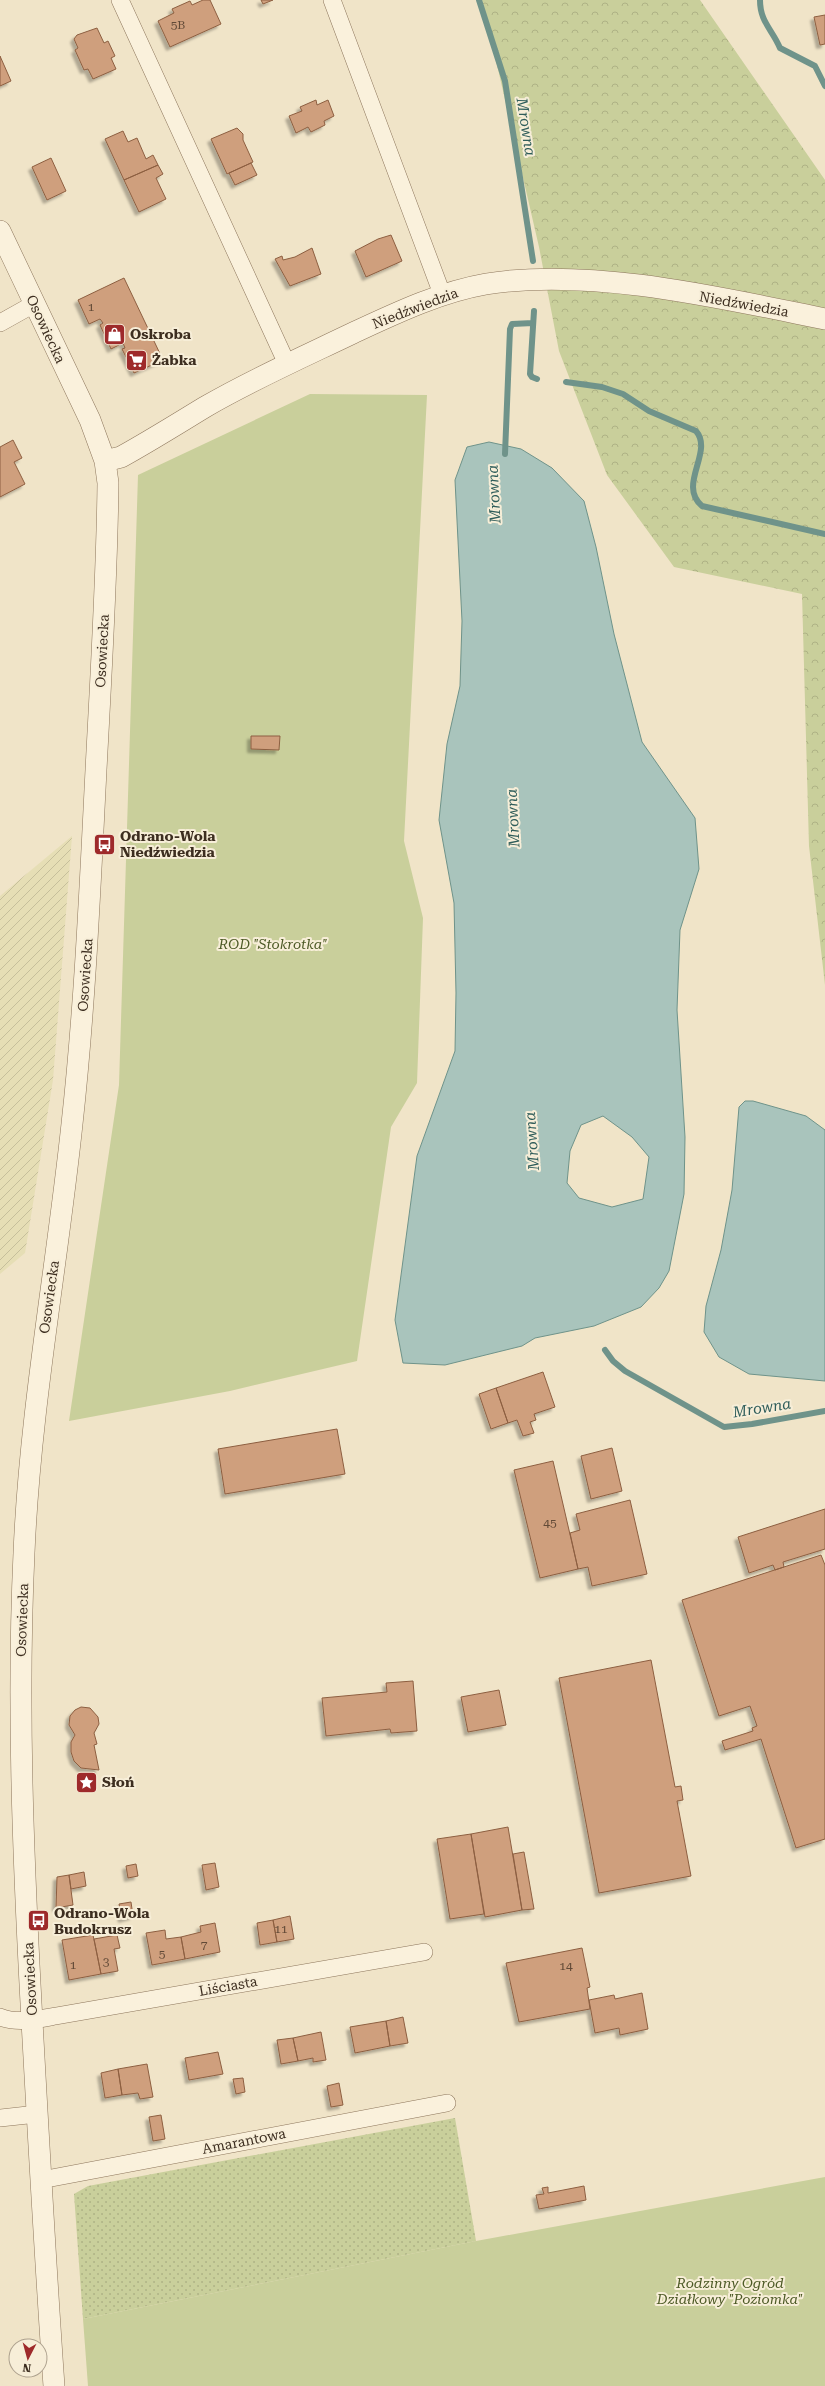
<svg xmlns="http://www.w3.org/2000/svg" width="825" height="2386" font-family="'Roboto Serif',serif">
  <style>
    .farmland { fill: url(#farmland-furrows) }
    .grass { fill: url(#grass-dots) }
    .forest { fill: url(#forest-crowns) }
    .garden { fill: #c9cf9b }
    .water { fill: #a9c4bc; stroke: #6f938a; fill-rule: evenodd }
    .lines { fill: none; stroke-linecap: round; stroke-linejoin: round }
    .stream { stroke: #6f938a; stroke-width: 6 }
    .building { fill: #cf9f7d; stroke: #8d5f41; filter: url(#shadow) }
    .minor-casing { stroke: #8d765c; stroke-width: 18 }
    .tertiary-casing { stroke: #8d765c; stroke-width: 22 }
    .minor { stroke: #faf1dc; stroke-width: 17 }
    .tertiary { stroke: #faf1dc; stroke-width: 21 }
    .labels { text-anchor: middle; stroke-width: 4; stroke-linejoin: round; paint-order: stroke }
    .number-label { font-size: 12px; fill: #624a37 }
    .street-label { font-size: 14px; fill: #3d2e20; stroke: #f7eed8 }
    .poi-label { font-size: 14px; font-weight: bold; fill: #3d2e20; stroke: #f7eed8; text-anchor: start }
    .park-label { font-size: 14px; font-style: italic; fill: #4d5a26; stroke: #f7eed8 }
    .water-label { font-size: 15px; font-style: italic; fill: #2f5d5a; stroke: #f7eed8 }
  </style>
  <defs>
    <pattern id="farmland-furrows" width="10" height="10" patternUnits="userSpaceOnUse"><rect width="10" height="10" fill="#e6deb5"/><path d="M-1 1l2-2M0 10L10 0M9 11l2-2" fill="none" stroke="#c6bf9b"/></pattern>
    <pattern id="grass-dots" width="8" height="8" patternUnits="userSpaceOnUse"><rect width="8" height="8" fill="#c9cf9b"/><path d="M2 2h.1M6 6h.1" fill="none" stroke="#aeb285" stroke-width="1.8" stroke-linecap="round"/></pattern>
    <pattern id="forest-crowns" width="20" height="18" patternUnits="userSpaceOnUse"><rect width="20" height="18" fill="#c9cf9b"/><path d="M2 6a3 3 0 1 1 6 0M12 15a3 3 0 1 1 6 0" fill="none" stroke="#aeb285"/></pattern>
    <filter id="shadow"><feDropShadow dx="-3.5" dy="3.5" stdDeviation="1" flood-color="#0004"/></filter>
  </defs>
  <rect width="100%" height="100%" fill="#f0e4c8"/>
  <path class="farmland" d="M72,836L53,1080L25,1253L0,1274V896Z"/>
  <path class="grass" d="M455,2118L476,2241L83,2319L74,2194L88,2186Z"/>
  <path class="forest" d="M482,0H700L825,180V985L809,846L802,594L674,567L607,475L559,351L539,247Z"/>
  <path class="garden" d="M310,394L427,395L404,841L423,918L417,1083L391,1127L357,1361L230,1391L69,1421L119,1085L138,475Z
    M825,2177V2386H88L83,2319L476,2241Z"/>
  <path class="water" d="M489,442L521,449L552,468L584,501L596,547L614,634L642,742L695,818L699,869L680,930L677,1010L685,1137L684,1194L669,1271L659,1288L641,1307L594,1326L535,1338L522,1346L445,1365L403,1363L395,1320L417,1156L455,1051L456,993L454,903L439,820L447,744L460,686L462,621L455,480L467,447ZM603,1116L632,1137L649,1157L643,1199L612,1207L579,1198L567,1183L570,1151L581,1125Z
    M745,1101H753L806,1116L825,1130V1381L749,1374L719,1357L704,1332L706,1306L721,1250L732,1190L739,1107Z"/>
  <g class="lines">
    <path class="stream" d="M479,0L505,81L533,261
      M760,0C760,22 772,29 780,48L815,66L825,86
      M534,311L530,374L532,377L537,379
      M566,382L602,387L623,394L649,411L696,431C714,452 677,485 702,506L825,534
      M505,454L510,329L512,324L533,323
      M605,1350L613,1361L625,1371L724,1427L752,1424L825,1411"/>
  </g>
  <path class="building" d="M203,0H210L221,24L170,47L158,21L174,13L172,9L190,1L192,5Z
    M261,0H273L263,4Z
    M825,15V44L820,45L814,17Z
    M97,28L104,43L108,41L115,56L111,58L116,69L93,79L88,69L84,70L75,50L78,48L74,39L77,35Z
    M0,56L11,81L0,86Z
    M316,100L317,105L328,100L334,116L324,121L325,125L311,132L308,127L296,133L289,116L302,111L300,107Z
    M237,128L243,134V140L253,162L227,174L211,139Z
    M123,131L128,142L137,138L146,159L153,155L158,165L124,180L105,139Z
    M51,158L66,191L47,200L32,167Z
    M251,163L257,175L235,185L229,173Z
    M158,165L163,174L156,178L166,199L139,212L124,180Z
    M391,235L402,261L366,277L355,251L378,239Z
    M312,248L321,274L290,286L275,259L282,256L283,260L295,257Z
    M124,278L163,360L134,373L122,349L125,348L123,343L111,349L100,325L103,323L100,319L89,324L78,300Z
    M13,440L22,458L14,462L25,484L0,497V447Z
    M251,736H280L279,750L251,749Z
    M543,1372L555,1407L534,1414L536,1420L530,1422L534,1433L523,1436L517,1420L508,1423L496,1388Z
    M496,1388L508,1423L491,1429L479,1394Z
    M337,1429L345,1474L225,1494L218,1449Z
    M612,1448L622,1491L591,1499L581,1456Z
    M553,1461L578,1569L540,1578L514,1470Z
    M630,1500L647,1574L592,1586L588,1567L578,1569L570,1533L580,1530L576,1514Z
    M825,1509V1549L783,1562L784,1567L775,1570L773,1565L749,1573L738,1537Z
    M821,1555L825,1565V1839L796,1848L761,1739L725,1750L722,1741L753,1731L752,1728L757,1726L750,1706L719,1716L682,1600Z
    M651,1660L675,1787L681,1786L683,1800L677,1801L691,1876L599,1893L559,1678Z
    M413,1681L417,1731L391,1733L390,1729L326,1736L322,1698L387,1692L386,1683Z
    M499,1690L506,1725L468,1732L461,1697Z
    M81,1707L90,1708L98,1717L99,1724L94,1733L97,1744L94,1745L99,1770L81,1768L74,1761L71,1752V1742L75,1735L69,1725L70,1716L75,1710Z
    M508,1827L522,1910L485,1917L471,1834Z
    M471,1834L484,1914L450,1919L437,1839Z
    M524,1852L534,1909L522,1910L513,1854Z
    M215,1863L219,1887L206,1890L202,1865Z
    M136,1864L138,1876L128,1878L126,1866Z
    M84,1872L86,1886L71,1889L69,1875Z
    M69,1875L73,1905L56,1908L57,1877Z
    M131,1902L133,1916L122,1919L119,1904Z
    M290,1916L294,1939L277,1942L273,1920Z
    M273,1920L277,1942L260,1945L257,1923Z
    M215,1923L220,1952L185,1959L181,1937L201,1932L200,1926Z
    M165,1930L166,1939L181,1937L185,1959L152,1965L146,1933Z
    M93,1935L101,1974L69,1980L62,1940Z
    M117,1935L120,1948L114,1949L118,1971L101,1974L94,1939Z
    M582,1948L590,1987L587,1988L590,2009L519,2022L506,1963Z
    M642,1993L648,2029L620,2035L619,2028L595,2033L589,2000L614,1995L615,1999Z
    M403,2017L408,2043L390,2046L386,2021Z
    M386,2021L390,2046L355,2053L350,2027Z
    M321,2032L326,2060L313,2062V2058L298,2061L293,2038Z
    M293,2038L298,2061L281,2064L277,2040Z
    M218,2052L223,2074L189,2080L185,2058Z
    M147,2064L153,2097L140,2099L138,2093L122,2095L118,2069Z
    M118,2069L122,2095L105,2098L101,2073Z
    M243,2078L245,2092L236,2094L233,2079Z
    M339,2083L343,2105L331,2107L327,2086Z
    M161,2115L165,2139L153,2141L149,2117Z
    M584,2186L586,2200L539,2209L536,2195L544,2194L542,2188L548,2187V2193Z"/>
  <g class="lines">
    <defs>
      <path id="minor" d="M120,0L287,364
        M332,0L442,294
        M0,323L34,304
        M0,2017C17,2024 39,2019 56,2016L424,1952
        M0,2118L37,2114
        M41,2180L447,2103"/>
      <path id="tertiary" d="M0,231L90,420L105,461L108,483C107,578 101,674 96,770C90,888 85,1006 72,1124C57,1267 30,1409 24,1553C17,1703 23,1853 31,2003C38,2131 45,2258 54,2386
        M105,461L121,457C150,441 177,424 205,407C253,379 303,357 353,333C396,313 440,292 486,284C590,267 722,298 825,319"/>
    </defs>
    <use href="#minor" class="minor-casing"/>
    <use href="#tertiary" class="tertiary-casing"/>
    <use href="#minor" class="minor"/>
    <use href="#tertiary" class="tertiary"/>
  </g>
  <defs>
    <symbol id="shop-square" viewBox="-11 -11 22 22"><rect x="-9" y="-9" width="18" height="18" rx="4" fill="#9e2a2b" stroke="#f7eed8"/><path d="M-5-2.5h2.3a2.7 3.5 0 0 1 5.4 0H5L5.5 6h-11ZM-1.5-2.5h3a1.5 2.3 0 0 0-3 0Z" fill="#fff"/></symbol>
    <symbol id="supermarket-square" viewBox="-11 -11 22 22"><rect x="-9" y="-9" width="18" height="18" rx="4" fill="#9e2a2b" stroke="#f7eed8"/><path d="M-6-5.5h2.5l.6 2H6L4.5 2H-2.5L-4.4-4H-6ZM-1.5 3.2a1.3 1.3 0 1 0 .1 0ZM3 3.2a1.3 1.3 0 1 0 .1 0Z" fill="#fff"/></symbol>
    <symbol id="bus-square" viewBox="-11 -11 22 22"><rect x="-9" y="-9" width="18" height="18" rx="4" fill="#9e2a2b" stroke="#f7eed8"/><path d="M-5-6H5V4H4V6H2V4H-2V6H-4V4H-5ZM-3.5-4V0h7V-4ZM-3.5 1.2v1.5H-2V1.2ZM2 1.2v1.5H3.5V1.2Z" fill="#fff"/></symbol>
    <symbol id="sight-square" viewBox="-11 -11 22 22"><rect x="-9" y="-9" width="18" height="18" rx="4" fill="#9e2a2b" stroke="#f7eed8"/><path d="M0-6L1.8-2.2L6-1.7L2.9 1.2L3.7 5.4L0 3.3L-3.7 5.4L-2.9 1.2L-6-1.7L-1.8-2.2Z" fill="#fff"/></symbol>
  </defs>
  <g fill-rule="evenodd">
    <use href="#shop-square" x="102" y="322" width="25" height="25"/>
    <use href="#supermarket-square" x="124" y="348" width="25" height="25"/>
    <use href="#bus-square" x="92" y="832" width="25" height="25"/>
    <use href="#sight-square" x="74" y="1770" width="25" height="25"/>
    <use href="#bus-square" x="26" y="1908" width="25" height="25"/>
  </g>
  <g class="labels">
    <g class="number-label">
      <text x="178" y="29">5B</text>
      <text x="91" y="311">1</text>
      <text x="550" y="1527">45</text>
      <text x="281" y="1933">11</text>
      <text x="204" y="1949">7</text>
      <text x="162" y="1958">5</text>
      <text x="106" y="1966">3</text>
      <text x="73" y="1969">1</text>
      <text x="566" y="1970">14</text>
    </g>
    <g class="street-label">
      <text transform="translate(744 304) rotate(10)" y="5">Niedźwiedzia</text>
      <text transform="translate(415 308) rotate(-21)" y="5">Niedźwiedzia</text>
      <text transform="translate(46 329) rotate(65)" y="5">Osowiecka</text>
      <text transform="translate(102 651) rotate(-87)" y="5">Osowiecka</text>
      <text transform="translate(85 975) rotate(-86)" y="5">Osowiecka</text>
      <text transform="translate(49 1297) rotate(-82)" y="5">Osowiecka</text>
      <text transform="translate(22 1620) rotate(-88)" y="5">Osowiecka</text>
      <text transform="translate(30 1979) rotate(-93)" y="5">Osowiecka</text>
      <text transform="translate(228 1986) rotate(-10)" y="5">Liściasta</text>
      <text transform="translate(244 2141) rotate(-11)" y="5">Amarantowa</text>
    </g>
    <g class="poi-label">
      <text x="130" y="339">Oskroba</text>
      <text x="152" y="365">Żabka</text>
      <text x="120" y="841">Odrano-Wola<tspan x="120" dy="16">Niedźwiedzia</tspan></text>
      <text x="102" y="1787">Słoń</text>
      <text x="54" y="1918">Odrano-Wola<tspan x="54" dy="16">Budokrusz</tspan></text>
    </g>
    <g class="park-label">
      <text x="273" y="949">ROD "Stokrotka"</text>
      <text x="730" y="2288">Rodzinny Ogród<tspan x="730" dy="16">Działkowy "Poziomka"</tspan></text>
    </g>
    <g class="water-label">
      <text transform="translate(526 127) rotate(81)" y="5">Mrowna</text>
      <text transform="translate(494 494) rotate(-93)" y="5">Mrowna</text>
      <text transform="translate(513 818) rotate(-93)" y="5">Mrowna</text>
      <text transform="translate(532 1141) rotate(-94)" y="5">Mrowna</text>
      <text transform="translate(762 1408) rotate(-9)" y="5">Mrowna</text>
    </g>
  </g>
  <g transform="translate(28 2358) rotate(186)"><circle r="19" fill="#f7eed8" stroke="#ada18e"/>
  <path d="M0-3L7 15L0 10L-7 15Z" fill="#9e2a2b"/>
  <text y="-6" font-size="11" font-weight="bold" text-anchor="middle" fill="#3d2e20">N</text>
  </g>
</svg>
